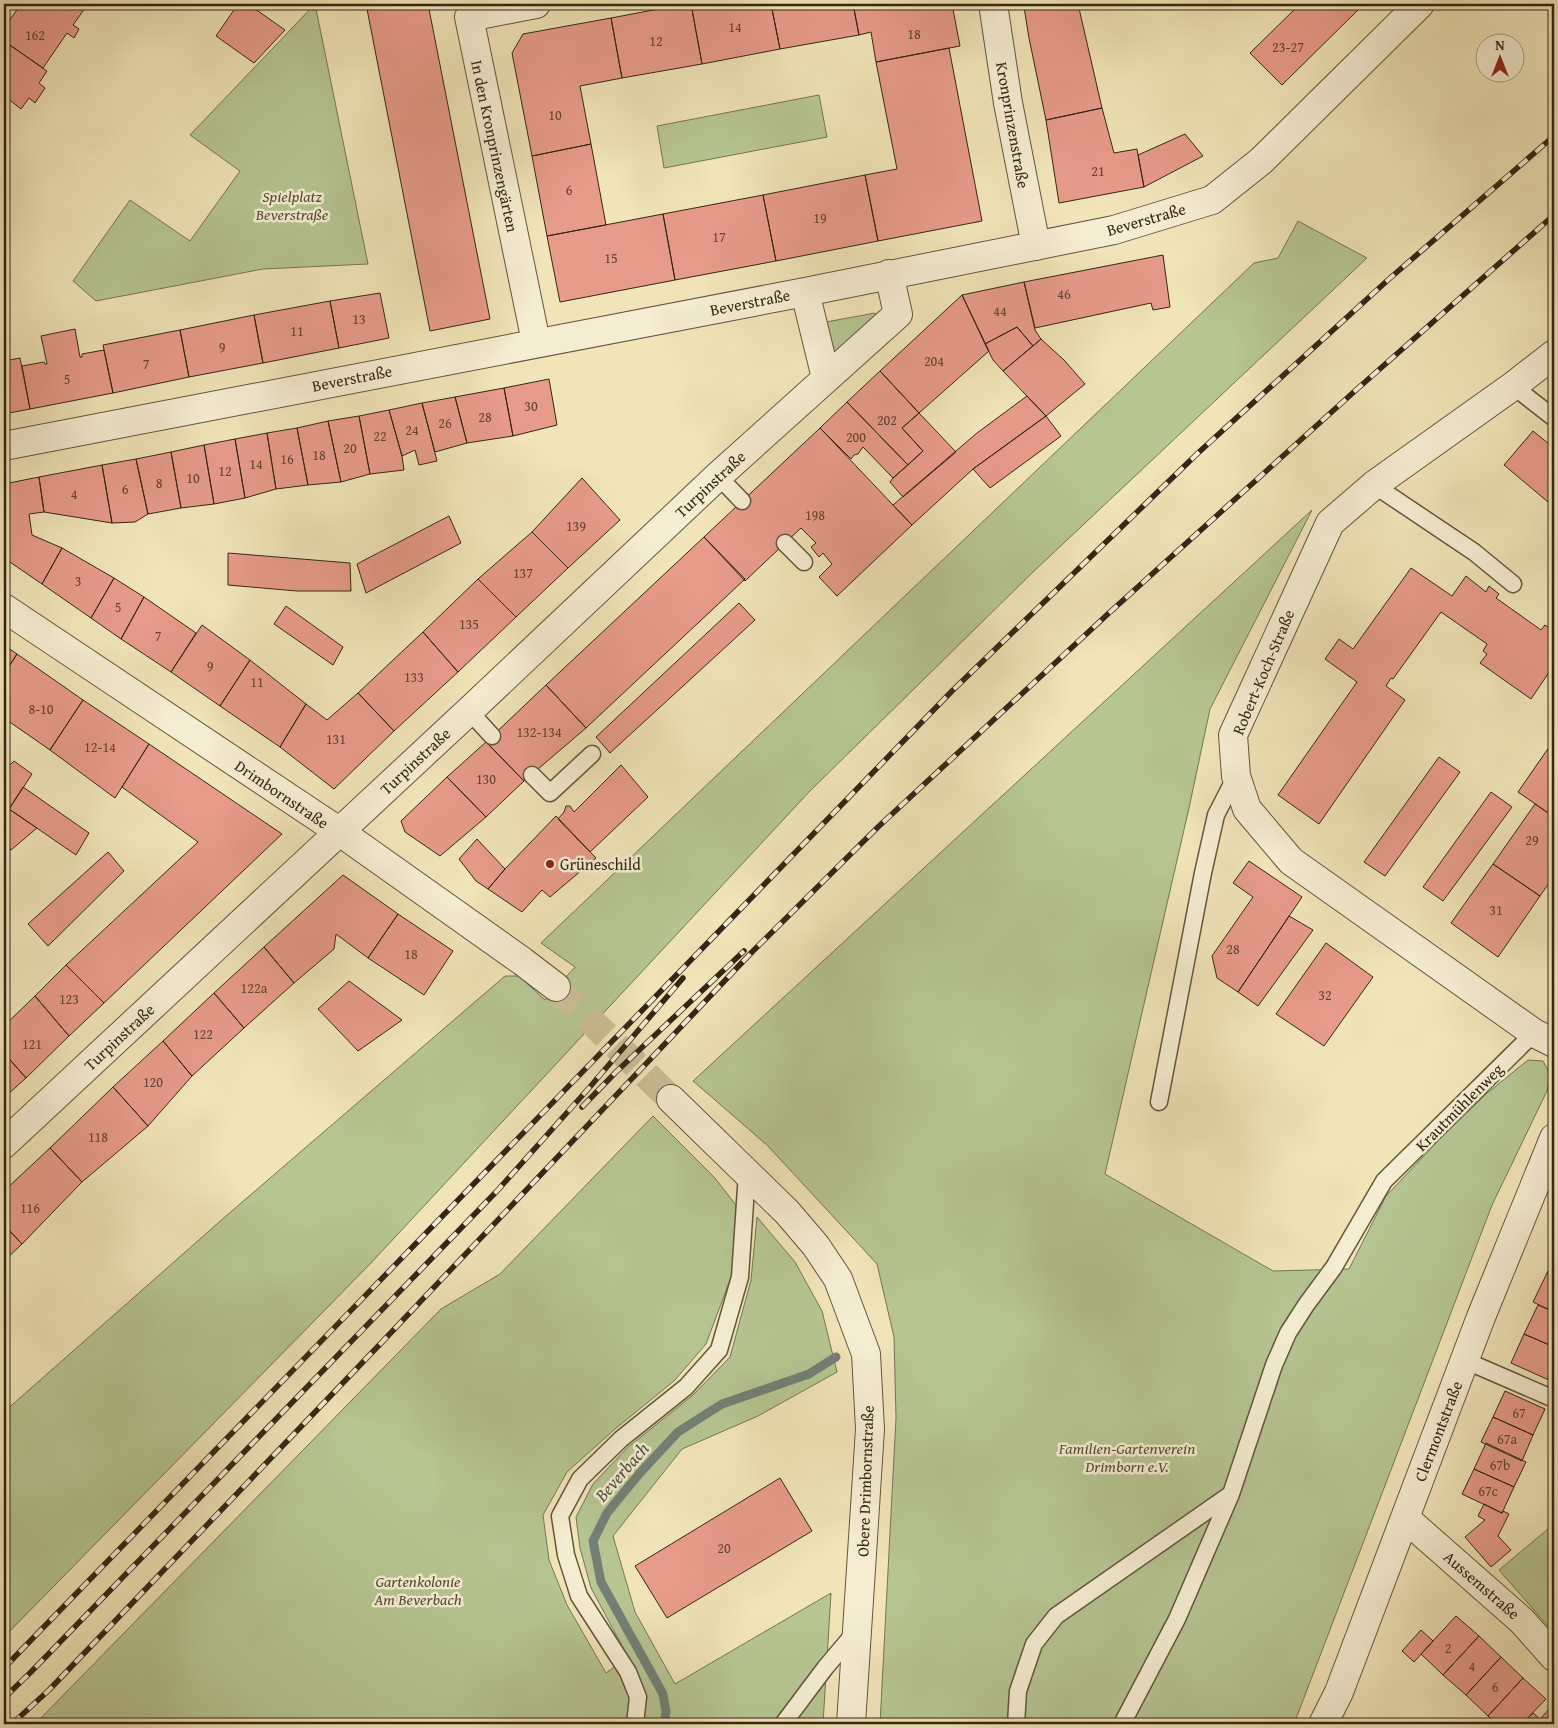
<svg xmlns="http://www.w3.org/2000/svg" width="1558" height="1728" font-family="'Gentium Book Plus',serif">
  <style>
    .green { fill: #b6c592; stroke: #757653 }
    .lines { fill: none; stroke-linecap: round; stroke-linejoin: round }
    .stream { stroke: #738076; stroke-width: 9 }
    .building { fill: #e79b8b; stroke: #342614 }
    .minor-tunnel { stroke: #cabe97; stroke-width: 28; stroke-dasharray: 28 14; stroke-linecap: butt }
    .service-casing { stroke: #63563d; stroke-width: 19 }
    .minor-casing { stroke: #63563d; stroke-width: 30 }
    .service { stroke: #f5edd1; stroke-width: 16 }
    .minor { stroke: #f5edd1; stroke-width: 28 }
    .rail-casing { stroke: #342614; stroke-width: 5.5 }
    .rail { stroke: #f5edd1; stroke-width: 4; stroke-dasharray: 11; stroke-linecap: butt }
    .poi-dot { fill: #8f2418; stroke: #f5edd1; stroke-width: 2 }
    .labels { text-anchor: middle; stroke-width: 5; stroke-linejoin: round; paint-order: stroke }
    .number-label { font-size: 14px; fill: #614332 }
    .street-label { font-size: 16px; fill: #342614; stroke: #f5edd1 }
    .park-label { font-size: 16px; font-style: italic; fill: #544e34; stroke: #f5edd1 }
    .poi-label { font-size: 16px; fill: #342614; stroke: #f5edd1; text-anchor: start }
    .water-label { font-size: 18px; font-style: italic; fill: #545345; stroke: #f5edd1 }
  </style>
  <rect width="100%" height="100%" fill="#f0e4b8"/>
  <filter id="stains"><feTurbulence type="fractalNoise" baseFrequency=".004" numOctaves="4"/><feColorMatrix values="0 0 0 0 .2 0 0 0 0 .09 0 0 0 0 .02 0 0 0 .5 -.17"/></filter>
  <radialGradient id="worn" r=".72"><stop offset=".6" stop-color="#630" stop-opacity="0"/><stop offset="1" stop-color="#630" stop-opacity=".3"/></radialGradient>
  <path class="green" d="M315,4L368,264L263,269L96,301L73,281L130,200L190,241L240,171L190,135Z
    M819,95L827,137L664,168L657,126Z
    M1298,221L1367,258L1033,572L809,792L371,1263L4,1637V1412L226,1216L505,976H519L545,1000L575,967L541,943L1254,263L1278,258Z
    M875,313L876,317L837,353L833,352L826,322Z
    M1312,510L1210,709L1189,808L1105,1174L1273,1271L1349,1269L1386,1196L1439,1140L1486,1094L1528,1060L1543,1061L1550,1074L1547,1091L1492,1205L1294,1724H880L896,1418L894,1337L877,1264L767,1145L693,1081Z
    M653,1116L714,1177L736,1205L733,1272L706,1344L674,1381L615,1429L567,1472L543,1515L549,1560L567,1605L606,1673L628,1657L591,1588L580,1548L576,1517L593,1484L627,1448L693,1395L730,1357L751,1280L757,1217L795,1262L822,1311L837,1372L758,1416L682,1449L613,1536L635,1612L675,1684L831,1593L823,1724H35L441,1309L500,1274Z
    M1554,1524V1633L1499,1570Z"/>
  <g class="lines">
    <path class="stream" d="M664,1724L666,1712L663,1694L601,1582L593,1541L607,1513L639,1474L678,1432L722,1404L809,1374L836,1357"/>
  </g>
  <path class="building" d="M21,4H88L73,25L79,29L74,38L67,33L43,68L4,41V28Z
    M238,4H248L285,30L254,63L216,36Z
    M366,4H428L490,319L430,331Z
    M685,4H691L702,64L622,78L611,18Z
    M691,4H771L780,49L702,64Z
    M771,4H853L859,35L780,49Z
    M853,4H952L960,46L876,62L871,32L859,35Z
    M1040,4H1078L1102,108L1046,120L1029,38L1024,7Z
    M1300,4H1364L1282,85L1250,53Z
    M611,18L622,78L580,86L591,144L532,156L512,53L523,34Z
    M4,41L47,71L39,83L45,88L35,103L29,98L21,109L6,97L4,101Z
    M949,48L982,221L878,241L865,175L897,169L876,62Z
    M1102,108L1114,153L1137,149L1144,187L1059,203L1046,120Z
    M1185,134L1203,156L1144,187L1138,155Z
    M591,144L606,225L547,236L532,156Z
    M865,175L878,241L776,261L763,195Z
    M763,195L776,261L675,280L663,214Z
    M663,214L675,280L560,302L547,236Z
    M1163,255L1170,307L1153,310L1151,303L1035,328L1024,282Z
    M1024,282L1035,330L1041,339L1033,346L1017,327L985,344L962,295Z
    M380,293L389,338L339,348L330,301Z
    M962,295L989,351L919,413L880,371Z
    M330,301L339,348L263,363L254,315Z
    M254,315L263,363L189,377L180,330Z
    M1017,327L1033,346L1003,371L993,360L985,344Z
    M75,329L80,357H82V354L104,350L113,393L30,409L22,366L44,362L45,364H47L41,336Z
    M180,330L189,377L113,393L103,345Z
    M1041,339L1064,360L1085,384L1046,416L1003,371Z
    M20,358L30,409L4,414V361Z
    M880,371L919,413L902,428L923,451L908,465L847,402Z
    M549,379L557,425L513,436L504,388Z
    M504,388L513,436L467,443L455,397Z
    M1027,396L1046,416L973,469L912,525L893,505L977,433Z
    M455,397L467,443L435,452L422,403Z
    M847,402L908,465L893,478L863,447L858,454L854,455L851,459L820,428Z
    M422,403L437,461L419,465L415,450L402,456L389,410Z
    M389,410L402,456L404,470L370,474L359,416Z
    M919,413L956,452L903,497L890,482L893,478L923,451L902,428Z
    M359,416L370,474L341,482L328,421Z
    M1046,416L1061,436L990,488L973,469Z
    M328,421L341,482L308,485L297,428Z
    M297,428L308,485L276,489L267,433Z
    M820,428L912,525L837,596L819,577L832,564L823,553L819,557L811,547L816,543L801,528L745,581L704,537Z
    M1533,431L1554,448V507L1504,465Z
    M267,433L276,489L245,498L235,439Z
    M235,439L245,498L214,504L204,445Z
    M204,445L214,504L181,508L171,452Z
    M171,452L181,508L148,514L136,459Z
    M136,459L148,514L135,522L112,523L102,465Z
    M102,465L112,523L44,512L39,477Z
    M39,477L44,512L29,514L32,535L62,548L42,584L4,558V484Z
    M582,478L620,520L568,568L532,532Z
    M449,516L461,543L366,593L357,564Z
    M532,532L568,568L516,617L478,579Z
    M704,537L745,579L586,728L546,685Z
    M62,548L114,578L91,618L42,584Z
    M228,553L350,563L351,591H297L228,585Z
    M1411,568L1452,596L1466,576L1486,592L1489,586L1499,594L1496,598L1541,630L1545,625L1554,632L1552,637L1554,639V665L1531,699L1480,663L1487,654L1483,651L1487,644L1441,612L1393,679L1391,678L1386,686L1405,700L1319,824L1278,795L1357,682L1325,659L1339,639L1353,649Z
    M114,578L144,597L121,639L91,618Z
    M478,579L516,617L458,672L423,632Z
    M144,597L196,633L171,672L121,639Z
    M739,603L755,620L610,753L596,737Z
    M286,606L343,647L333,665L274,624Z
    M202,625L250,660L220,706L171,672Z
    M423,632L458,672L394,731L358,693Z
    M4,645L17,654L4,674Z
    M17,654L83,700L50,750L4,718V674Z
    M250,660L306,704L280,747L220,706Z
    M546,685L586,728L524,781L486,742Z
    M358,693L394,731L334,789L280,747L306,704L327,720Z
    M83,700L149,744L115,798L50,750Z
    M1554,740V817L1518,792Z
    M486,742L524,781L486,817L447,777Z
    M149,744L282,834L104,1003L66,965L198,842L122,787Z
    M1439,757L1460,772L1385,876L1364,862Z
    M14,761L32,774L4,817V771Z
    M621,765L648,797L590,852L558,819L564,812L566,806H570L574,812Z
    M447,777L486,817L440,856L405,832L401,821Z
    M23,787L89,833L76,855L9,809Z
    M1491,792L1512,807L1443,901L1423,887Z
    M1535,804L1554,817V876L1540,896L1493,864Z
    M9,809L37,828L11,850L4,839V817Z
    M556,816L596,858L550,897L542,890L522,912L488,889L505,869Z
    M477,839L505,869L488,889L476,881L459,859Z
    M108,852L124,871L48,946L28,924Z
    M1249,861L1302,897L1238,992L1217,978L1212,956L1253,897L1233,883Z
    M1493,864L1540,896L1498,957L1451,923Z
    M343,875L398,914L368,958L336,934L334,949L294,983L264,947Z
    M398,914L453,951L424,995L368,958Z
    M1289,916L1313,930L1258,1006L1238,992Z
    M1326,943L1373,977L1324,1046L1276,1014Z
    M264,947L294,983L244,1028L214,993Z
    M66,965L104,1003L69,1036L35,996Z
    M349,981L402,1020L358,1051L318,1009Z
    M214,993L244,1028L192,1076L163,1041Z
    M35,996L69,1036L26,1078L4,1053V1026Z
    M163,1041L192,1076L148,1126L113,1087Z
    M4,1053L26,1078L6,1096L4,1093Z
    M113,1087L148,1126L82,1182L50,1148Z
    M50,1148L82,1182L22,1244L4,1225V1191Z
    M4,1225L22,1244L4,1261Z
    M1554,1258V1276L1547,1273Z
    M1547,1273L1554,1276V1312L1533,1302Z
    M1538,1305L1554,1312V1347L1524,1334Z
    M1524,1334L1554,1347V1373L1551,1381L1511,1363Z
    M1505,1391L1545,1409L1533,1435L1493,1417Z
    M1493,1417L1533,1435L1522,1461L1481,1442Z
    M1486,1443L1526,1462L1514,1487L1474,1469Z
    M1474,1469L1514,1487L1502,1513L1462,1494Z
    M780,1478L812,1531L667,1618L635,1566Z
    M1484,1504L1502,1513L1503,1511L1509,1514L1498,1536L1511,1550L1491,1567L1465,1537L1485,1520L1478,1516Z
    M1456,1616L1479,1636L1443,1675L1421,1654Z
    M1421,1630L1433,1641L1414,1662L1402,1651Z
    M1479,1636L1501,1657L1466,1695L1443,1675Z
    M1501,1657L1523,1678L1488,1716L1466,1695Z
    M1523,1678L1546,1699L1522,1724H1497L1488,1716Z
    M1552,1706L1554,1709V1724H1522L1533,1713L1540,1719Z"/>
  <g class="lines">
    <path class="minor-tunnel" d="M556,987L671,1099"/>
    <defs>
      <path id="service" d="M1513,386L1554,418
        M718,476L742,501
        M1374,485L1474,552L1513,584
        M785,543L804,562
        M469,711L492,736
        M532,775L550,793L592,754
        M1159,1102L1203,873L1216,815L1236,776
        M1464,1360L1554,1399
        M635,1724L638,1697L628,1672L579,1596L566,1555L560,1516L580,1479L621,1439L686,1387L719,1350L740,1277L747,1173
        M783,1724L825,1668L857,1630
        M1016,1724L1018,1691L1034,1644L1056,1616L1231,1494
        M1122,1724L1177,1619L1231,1494L1274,1365L1288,1333L1306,1305L1334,1267L1384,1181L1534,1033"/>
      <path id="minor" d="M993,4L1008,103L1036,246
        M805,292L826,378
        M536,342L469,17L536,4
        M1554,354L1513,386L1374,485L1330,523L1233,735L1236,776L1247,809L1291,861L1534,1033L1554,1043
        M4,446L805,292L1114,230L1212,200L1261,161L1420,4
        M4,608L340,832L522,961L556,987
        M671,1099L787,1212L816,1246L838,1279L866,1354L870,1429L851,1724
        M4,1144L469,711L718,476L898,314L889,274
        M1405,1518L1522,1621L1554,1657
        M1323,1724L1339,1692L1481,1317L1554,1138"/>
    </defs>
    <use href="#service" class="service-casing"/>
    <use href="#minor" class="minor-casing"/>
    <use href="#service" class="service"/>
    <use href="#minor" class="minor"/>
    <defs>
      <path id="rail" d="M582,1107L616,1072L744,951
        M4,1668L952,691L1198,453L1389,279L1554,136
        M4,1698L31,1672L497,1191L589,1088L683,978
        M12,1724L49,1690L384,1340L752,952L878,827L1109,613L1356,390L1554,215"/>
    </defs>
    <use href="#rail" class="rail-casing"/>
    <use href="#rail" class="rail"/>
  </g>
  <circle class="poi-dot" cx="550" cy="864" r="5"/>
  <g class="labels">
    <g class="number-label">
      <text x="735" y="32">14</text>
      <text x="914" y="39">18</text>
      <text x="35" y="40">162</text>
      <text x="656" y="46">12</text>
      <text x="1288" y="52">23-27</text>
      <text x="555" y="120">10</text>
      <text x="1098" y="176">21</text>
      <text x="569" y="195">6</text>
      <text x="820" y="223">19</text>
      <text x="719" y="242">17</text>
      <text x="611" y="263">15</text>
      <text x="1064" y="299">46</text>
      <text x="1000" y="316">44</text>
      <text x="359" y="324">13</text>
      <text x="297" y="336">11</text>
      <text x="222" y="352">9</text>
      <text x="934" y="366">204</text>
      <text x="146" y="369">7</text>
      <text x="67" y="384">5</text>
      <text x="531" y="411">30</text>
      <text x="485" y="422">28</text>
      <text x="887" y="425">202</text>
      <text x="445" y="428">26</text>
      <text x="412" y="435">24</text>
      <text x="380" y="441">22</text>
      <text x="856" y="442">200</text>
      <text x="350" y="453">20</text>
      <text x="319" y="460">18</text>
      <text x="287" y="464">16</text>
      <text x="256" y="469">14</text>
      <text x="225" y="476">12</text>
      <text x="193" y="483">10</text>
      <text x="159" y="488">8</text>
      <text x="125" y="494">6</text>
      <text x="74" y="499">4</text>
      <text x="815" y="520">198</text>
      <text x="576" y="531">139</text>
      <text x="523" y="578">137</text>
      <text x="78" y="586">3</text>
      <text x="118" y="612">5</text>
      <text x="469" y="629">135</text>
      <text x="158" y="641">7</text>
      <text x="210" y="671">9</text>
      <text x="414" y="682">133</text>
      <text x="257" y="687">11</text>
      <text x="41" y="714">8-10</text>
      <text x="539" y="737">132-134</text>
      <text x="336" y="744">131</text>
      <text x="100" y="752">12-14</text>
      <text x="486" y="784">130</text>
      <text x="1532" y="845">29</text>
      <text x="1496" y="915">31</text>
      <text x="1233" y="954">28</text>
      <text x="411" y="959">18</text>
      <text x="254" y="993">122a</text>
      <text x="1325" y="1000">32</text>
      <text x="69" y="1004">123</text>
      <text x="203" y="1039">122</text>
      <text x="32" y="1049">121</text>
      <text x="153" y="1087">120</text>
      <text x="98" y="1142">118</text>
      <text x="30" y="1213">116</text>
      <text x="1519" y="1418">67</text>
      <text x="1507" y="1444">67a</text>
      <text x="1500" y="1470">67b</text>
      <text x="1488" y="1496">67c</text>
      <text x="724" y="1553">20</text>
      <text x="1448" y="1653">2</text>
      <text x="1472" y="1671">4</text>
      <text x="1495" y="1692">6</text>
    </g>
    <g class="street-label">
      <text transform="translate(1013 125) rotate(80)" y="6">Kronprinzenstraße</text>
      <text transform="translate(495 146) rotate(78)" y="6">In den Kronprinzengärten</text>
      <text transform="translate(1146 219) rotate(-16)" y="6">Beverstraße</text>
      <text transform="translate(750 302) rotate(-11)" y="6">Beverstraße</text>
      <text transform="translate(352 378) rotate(-11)" y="6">Beverstraße</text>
      <text transform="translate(710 484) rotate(-43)" y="6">Turpinstraße</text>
      <text transform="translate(1263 672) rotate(-67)" y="6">Robert-Koch-Straße</text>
      <text transform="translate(415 761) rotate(-43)" y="6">Turpinstraße</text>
      <text transform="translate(282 794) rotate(34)" y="6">Drimbornstraße</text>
      <text transform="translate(119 1037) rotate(-43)" y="6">Turpinstraße</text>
      <text transform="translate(1459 1107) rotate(-45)" y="6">Krautmühlenweg</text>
      <text transform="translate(1438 1431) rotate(-69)" y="6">Clermontstraße</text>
      <text transform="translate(865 1481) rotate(-88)" y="6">Obere Drimbornstraße</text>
      <text transform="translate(1482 1585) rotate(41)" y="6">Aussemstraße</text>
    </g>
    <g class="park-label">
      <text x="292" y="202">Spielplatz<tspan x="292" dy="18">Beverstraße</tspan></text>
      <text x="1127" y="1454">Familien-Gartenverein<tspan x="1127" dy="18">Drimborn e.V.</tspan></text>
      <text x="418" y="1587">Gartenkolonie<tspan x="418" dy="18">Am Beverbach</tspan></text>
    </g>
    <g class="poi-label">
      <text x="560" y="870">Grüneschild</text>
    </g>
    <g class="water-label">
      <text transform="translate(622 1472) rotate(-49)" y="6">Beverbach</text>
    </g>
  </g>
  <rect width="1558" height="1728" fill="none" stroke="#f0e4b8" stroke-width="20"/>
  <rect x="5" y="5" width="1548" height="1718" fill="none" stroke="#342614" stroke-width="2.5"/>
  <rect x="10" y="10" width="1538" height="1708" fill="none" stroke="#342614"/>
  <g transform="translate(1500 58)"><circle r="24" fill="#f5edd1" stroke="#a89d85"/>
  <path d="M0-4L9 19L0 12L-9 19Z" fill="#8f2418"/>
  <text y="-8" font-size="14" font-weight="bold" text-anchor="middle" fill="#342614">N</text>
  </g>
  <rect width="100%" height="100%" filter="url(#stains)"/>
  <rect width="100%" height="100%" fill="url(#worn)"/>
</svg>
